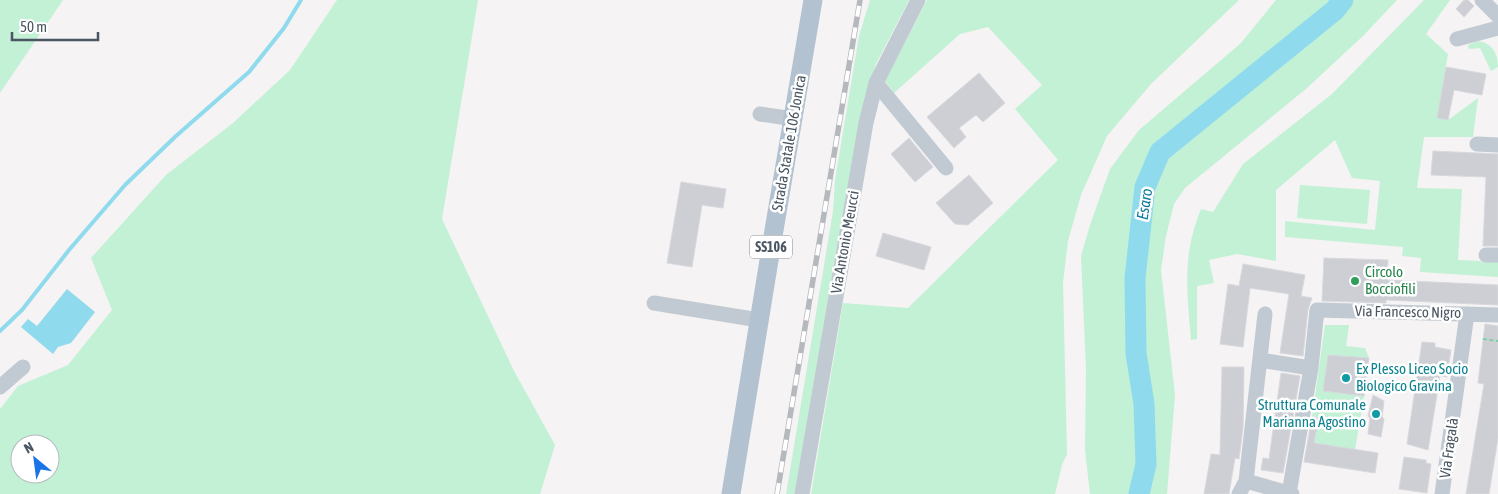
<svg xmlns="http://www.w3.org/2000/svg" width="1498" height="494" font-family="'Asap Condensed',sans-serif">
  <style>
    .green { fill: #c3f1d5; fill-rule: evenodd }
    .water { fill: #90daee }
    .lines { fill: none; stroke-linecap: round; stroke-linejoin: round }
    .stream { stroke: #90daee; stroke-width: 4 }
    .river { stroke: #90daee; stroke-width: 21 }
    .building { fill: #cdcfd5; stroke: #d7d9de }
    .path { stroke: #7ad0a6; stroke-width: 2; stroke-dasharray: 4 2.5; stroke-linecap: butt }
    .minor { stroke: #c1cad2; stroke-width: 15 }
    .major { stroke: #b3c2d1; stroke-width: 19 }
    .rail-casing { stroke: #b5b8bd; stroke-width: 5.5 }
    .rail { stroke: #fff; stroke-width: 4; stroke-dasharray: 11; stroke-linecap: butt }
    .leisure-dot { fill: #2e9e5b; stroke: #fff; stroke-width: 2 }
    .culture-dot { fill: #0f9aa8; stroke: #fff; stroke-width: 2 }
    .labels { text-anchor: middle; stroke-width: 5; stroke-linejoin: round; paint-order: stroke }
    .shield { fill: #fff; stroke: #808990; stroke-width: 1 }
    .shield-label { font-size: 14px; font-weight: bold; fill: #4a5661 }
    .street-label { font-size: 15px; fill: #4a5661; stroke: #fff }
    .leisure-label { font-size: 15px; fill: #27864d; stroke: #fff; text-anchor: start }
    .culture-label { font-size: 15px; fill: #0d838f; stroke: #fff; text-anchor: start }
    .water-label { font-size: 16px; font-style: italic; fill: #0c7c9b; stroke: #fff }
  </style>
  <rect width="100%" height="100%" fill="#f5f3f3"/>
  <path class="green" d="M0,0H63L0,93Z
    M337,0H478L442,219L514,371L555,445L540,494H0V409L18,386L68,365L112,310L91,258L166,175L233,123L290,70ZM20,444H50V474H20Z
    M870,0H909L876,64L869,85L796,494H786L833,211L835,180L859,36Z
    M927,0H1239L1151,84L1107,136L1081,195L1068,241L1063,283L1067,454L1062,465L1055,494H811L843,303L908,308L1058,160L1015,109L1042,85L988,27L960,34L894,93L885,81Z
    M1276,0H1397L1364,35L1307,88L1185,188L1174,204L1166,236L1161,270L1175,395L1167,494H1090L1085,450L1086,368L1081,256L1090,225L1110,169L1139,130L1241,43Z
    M1424,0H1450L1426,34L1448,54L1437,118L1448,120L1478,98L1473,137H1424L1417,188L1462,189L1458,260L1498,262V277L1420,272L1421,258L1402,256L1403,247L1285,237V221L1375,230L1380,181L1352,178L1335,140L1276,190V261L1237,254L1209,260L1214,283L1197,286V339L1191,340C1187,292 1182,255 1201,209L1213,212L1243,164L1332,94Z
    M1478,41C1492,43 1498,53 1498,67L1491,71L1480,48L1469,49L1468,45Z
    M1300,185L1370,190L1367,224L1297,218Z
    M1325,325H1349L1346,346L1365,348L1369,358L1353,357L1351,365L1323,391L1364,396L1355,450L1314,443L1319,419L1312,417Z"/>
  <path class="water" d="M67,289L95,312L71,343L58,347L53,354L21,327L28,319L37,326Z"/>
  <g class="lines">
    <path class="stream" d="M0,331L22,310L69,250L125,185L176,136L249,72L284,28L301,0"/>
    <path class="river" d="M1139,494L1146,464L1144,404L1136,353L1135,278L1145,187L1160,152L1335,10L1343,0"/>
  </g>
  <path class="building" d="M1464,0H1468L1474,6L1464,17L1456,9Z
    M1446,67L1486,74L1482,95L1454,90L1448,120L1437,118Z
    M979,73L1005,103L983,122L976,115L959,128L966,137L954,148L927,117Z
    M909,138L933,167L915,182L891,154Z
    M1433,151L1498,154V246H1483L1486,177L1431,175Z
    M969,175L993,203L968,225L955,224L936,203Z
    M681,182L726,189L723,208L702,205L692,267L667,263Z
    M883,233L931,247L924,270L876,256Z
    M1324,258L1388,260L1387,280L1498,285V305L1386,300V303L1322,301Z
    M1243,264L1305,275L1301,296L1312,298L1308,309L1303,356L1280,353L1289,294L1250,288L1243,347L1220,344L1228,284L1239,286Z
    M1485,324L1498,326V438L1489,494H1466L1484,384L1478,383Z
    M1422,342L1435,343V347L1451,350L1447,377L1440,376L1428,450L1407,444Z
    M1328,355L1369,358L1364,396L1323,391Z
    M1222,367H1244L1243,428L1239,459L1235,458L1229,494H1204L1211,454L1220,455Z
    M1281,373L1300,376L1283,473L1261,470L1263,458L1269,459Z
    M1373,395L1384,401L1382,417L1384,419L1381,437L1368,434L1370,418L1368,416Z
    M1312,417L1319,418L1314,443L1378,453L1375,473L1304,462Z
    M1404,457L1426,460V463L1431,464L1427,493L1399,489Z"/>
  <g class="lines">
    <path class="path" d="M1483,339L1498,341"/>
    <path class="minor" d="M1482,0L1498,16
      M1457,39L1498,28
      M876,83L946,168
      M760,114L794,119
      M1477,144L1498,145
      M1486,255H1498
      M654,303L759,320
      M1260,360L1311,368
      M0,387L23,367
      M1246,481L1292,494
      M1289,493L1311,368L1317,310L1498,315
      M802,494L866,123L876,83L918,0
      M1239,494L1246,481L1265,314
      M1442,494L1467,314"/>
    <path class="major" d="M731,494L771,248L813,0"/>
    <defs>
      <path id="rail" d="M777,494L860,0"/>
    </defs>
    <use href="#rail" class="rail-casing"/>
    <use href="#rail" class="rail"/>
  </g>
  <circle class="leisure-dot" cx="1355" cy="281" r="5"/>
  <g class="culture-dot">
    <circle cx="1346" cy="378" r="5"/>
    <circle cx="1376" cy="414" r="5"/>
  </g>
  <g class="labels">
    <rect class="shield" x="750" y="235.5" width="42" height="23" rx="4"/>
    <g class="shield-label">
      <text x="771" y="252">SS106</text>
    </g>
    <g class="street-label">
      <text transform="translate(789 143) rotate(-80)" y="5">Strada Statale 106 Jonica</text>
      <text transform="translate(845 242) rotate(-80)" y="5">Via Antonio Meucci</text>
      <text transform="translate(1408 312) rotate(1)" y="5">Via Francesco Nigro</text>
      <text transform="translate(1449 448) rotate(-82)" y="5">Via Fragalà</text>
    </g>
    <g class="leisure-label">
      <text x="1365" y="277">Circolo<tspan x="1365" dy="17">Bocciofili</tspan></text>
    </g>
    <g class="culture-label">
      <text x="1356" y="374">Ex Plesso Liceo Socio<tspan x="1356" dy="17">Biologico Gravina</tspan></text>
      <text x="1366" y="410" text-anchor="end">Struttura Comunale<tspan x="1366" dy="17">Marianna Agostino</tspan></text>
    </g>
    <g class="water-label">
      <text transform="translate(1144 204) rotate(-81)" y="6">Esaro</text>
    </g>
  </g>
  <g transform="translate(35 459) rotate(331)"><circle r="24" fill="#ffffff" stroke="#b7bbc0"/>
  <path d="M0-4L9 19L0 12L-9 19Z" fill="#1a73e8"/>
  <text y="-8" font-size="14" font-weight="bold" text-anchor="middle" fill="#4a5661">N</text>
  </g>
  <path d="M12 32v8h86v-8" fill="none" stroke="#4a5661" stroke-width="2.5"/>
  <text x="20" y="32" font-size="15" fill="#4a5661" stroke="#ffffff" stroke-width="4" paint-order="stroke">50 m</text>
</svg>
